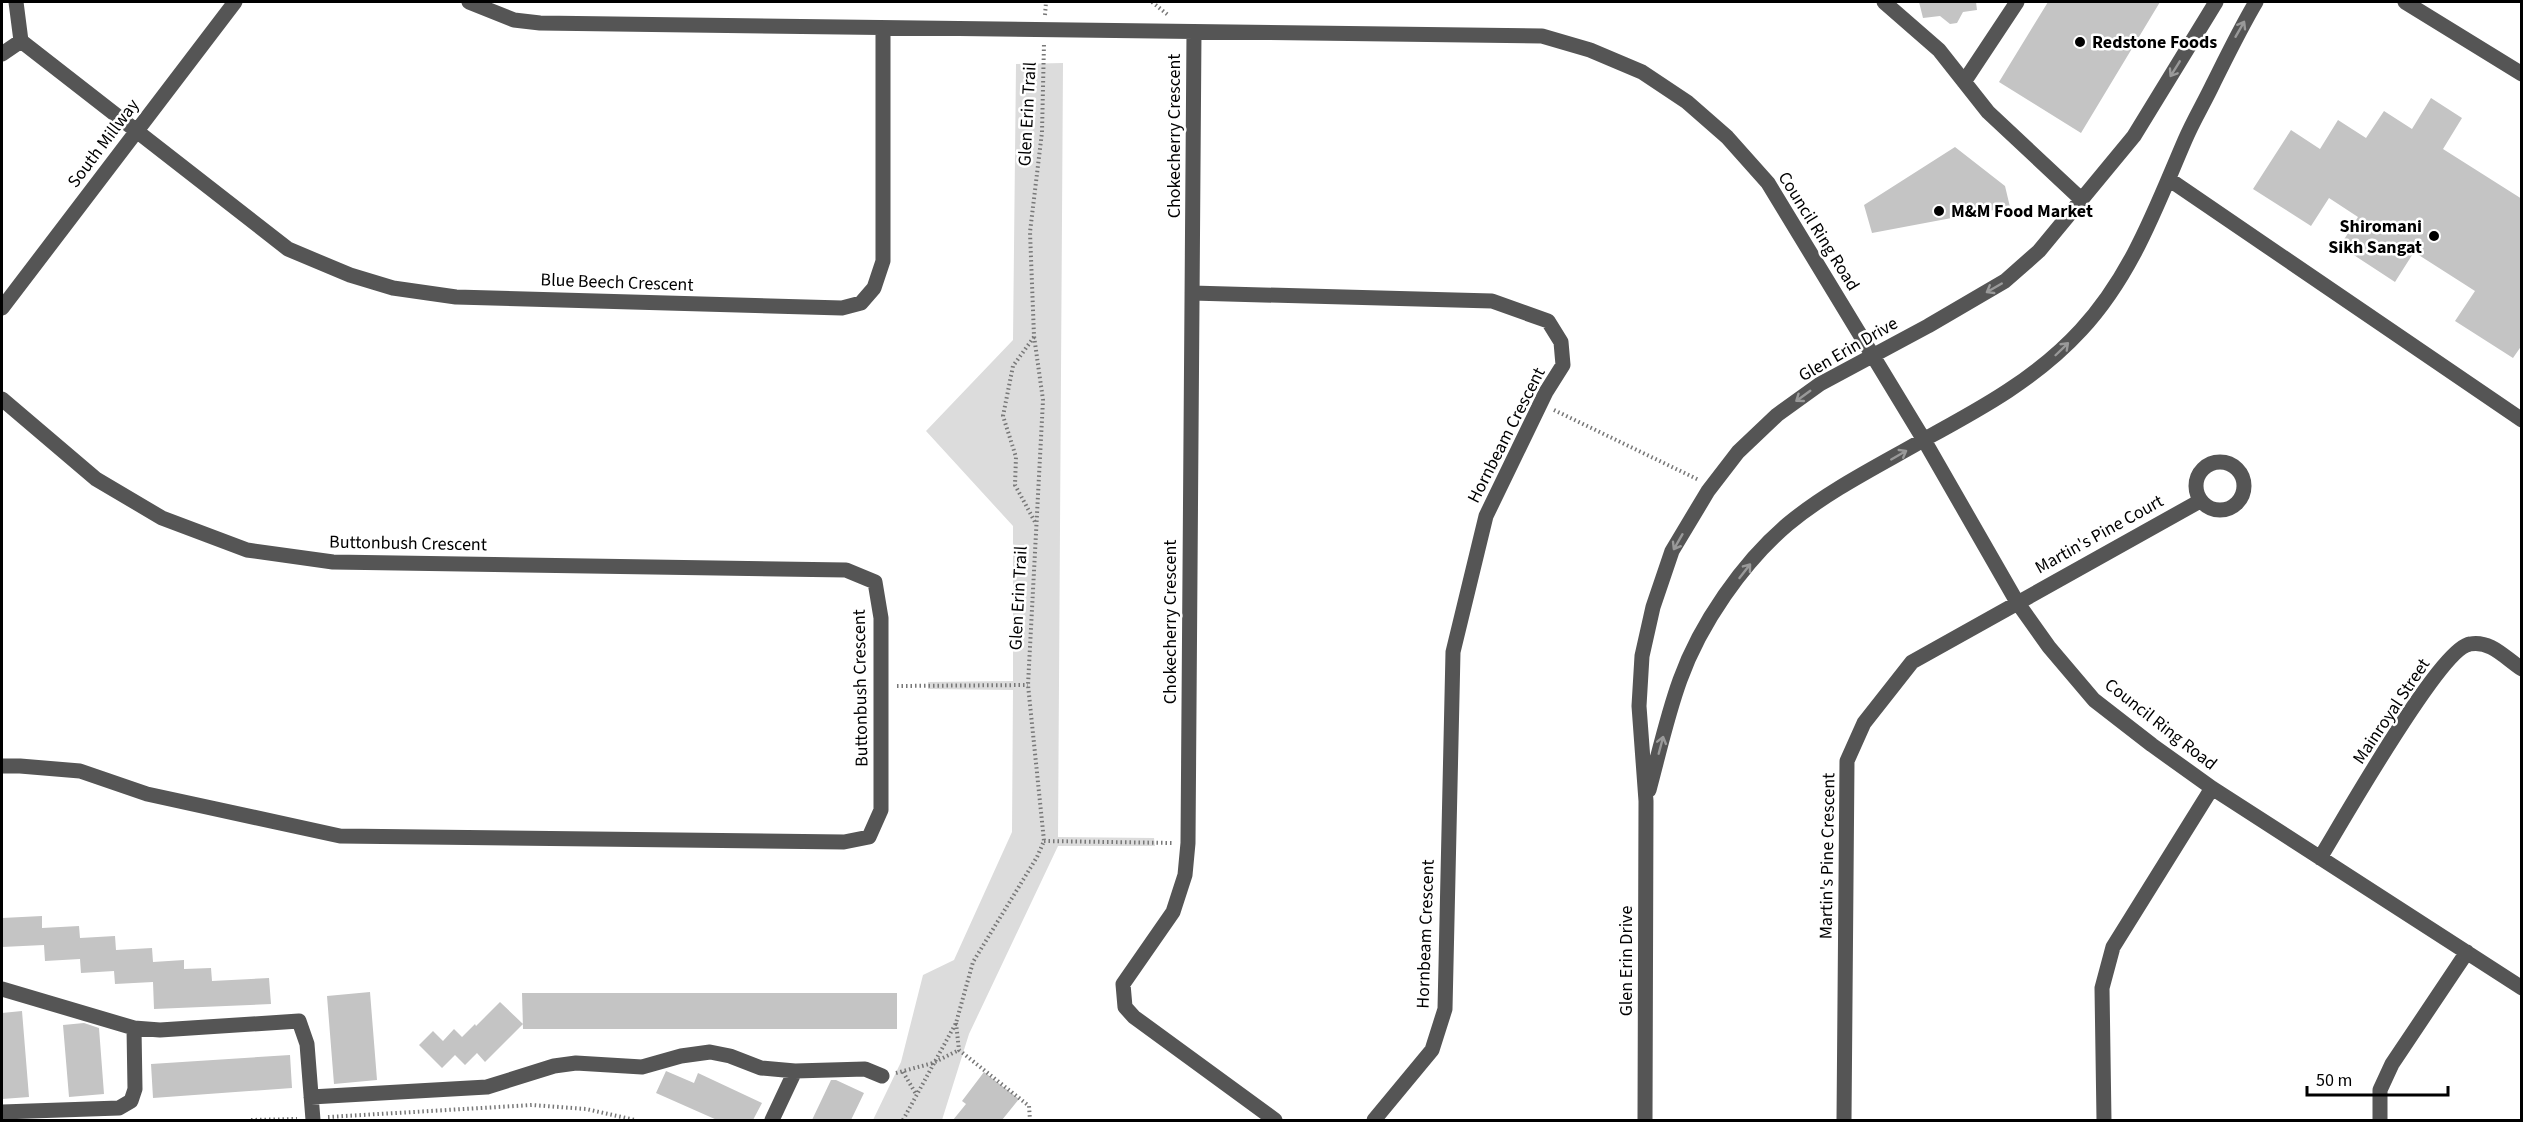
<svg xmlns="http://www.w3.org/2000/svg" width="2523" height="1122" font-family="'Source Sans 3',sans-serif">
  <style>
    .green { fill: #dcdcdc }
    .building { fill: #c4c4c4 }
    .lines { fill: none; stroke-linecap: round; stroke-linejoin: round }
    .path { stroke: #777; stroke-width: 4; stroke-dasharray: 1.5 3; stroke-linecap: butt }
    .minor { stroke: #555; stroke-width: 15 }
    .oneway { stroke: #999 }
    .poi-dot { fill: #000; stroke: #fff; stroke-width: 2 }
    .labels { text-anchor: middle; stroke-width: 5; stroke-linejoin: round; paint-order: stroke }
    .poi-label { font-size: 18px; font-weight: bold; fill: #000; stroke: #fff; text-anchor: start }
    .street-label { font-size: 18px; fill: #000; stroke: #fff }
  </style>
  <rect width="100%" height="100%" fill="#fff"/>
  <path class="green" d="M1063,63L1058,837L1154,838L1155,846H1058L969,1034L942,1120H873L901,1062L923,975L954,960L1012,832L1013,690L928,689V682L1013,681V526L926,431L1013,340L1016,64Z"/>
  <path class="building" d="M1919,2H1976L1977,10L1963,12L1957,23L1950,24L1940,16L1923,18Z
    M2048,2H2160L2081,133L1999,82Z
    M2431,98L2462,118L2443,149L2522,199V345L2513,358L2455,321L2475,291L2414,252L2395,282L2340,246L2358,217L2329,198L2311,226L2253,189L2291,130L2320,149L2338,120L2366,138L2384,111L2412,129Z
    M1955,147L2005,186L2010,207L1872,233L1864,205Z
    M42,916V928L79,926L80,938L115,936L116,950L152,948L153,962L184,960V969L211,968L212,981L269,978L271,1004L154,1009L153,982L115,984L114,971L81,973L80,959L45,961L44,945L2,947V918Z
    M370,992L377,1080L334,1084L327,996Z
    M522,993H897V1029H523Z
    M500,1002L523,1024L485,1062L477,1053L465,1065L455,1055L442,1068L419,1045L433,1031L443,1041L454,1029L462,1037L475,1024L476,1026Z
    M22,1011L29,1097L2,1099V1013Z
    M84,1023L99,1028L104,1094L69,1097L63,1025Z
    M290,1055L292,1088L153,1098L151,1064Z
    M666,1071L694,1083L698,1073L762,1103L753,1120H717L656,1093Z
    M984,1072L1019,1099L1002,1120H953L966,1104L962,1101Z
    M831,1080H836L864,1093L851,1120H812Z"/>
  <g class="lines">
    <path class="path" d="M1152,2L1168,15
      M1045,15L1046,2
      M1034,337L1013,366L1003,416L1016,457L1015,485L1035,522
      M1554,410L1699,480
      M897,686L1028,685
      M1044,841L1172,843
      M956,1023L959,1050L1029,1106L1030,1120
      M903,1072L916,1094
      M896,1073L933,1063L959,1050
      M328,1117L532,1105L586,1109L635,1120
      M251,1120L297,1119
      M903,1120L956,1023L973,962L1037,857L1044,841L1028,685L1043,400L1034,336L1030,232L1042,132L1044,43"/>
    <path class="minor" d="M16,2L21,41L288,249L350,275L393,288L456,297L842,308L861,303L874,288L883,261V28
      M469,2L514,20L540,23L1542,36L1590,50L1642,72L1687,102L1727,137L1768,183L1924,440L2017,602L2049,647L2094,700L2152,745L2212,788L2522,988
      M1884,2L1939,50L1988,112L2082,200
      M2405,2L2522,74
      M1194,32L1188,843L1185,875L1173,912L1123,984L1125,1007L1134,1017L1275,1120
      M2,54L21,41
      M1964,82L2017,2
      M2170,180L2522,420
      M1192,293L1492,301L1548,321L1561,342L1563,365L1546,392L1486,516L1453,652L1445,1009L1432,1050L1374,1120
      M2,308L235,2
      M2,399L96,479L162,518L247,550L333,562L846,570L875,582L881,618V810L869,837L844,842L340,836L147,794L80,771L20,766H2
      M2196 486a24 24 0 1 1 48 0a24 24 0 1 1-48 0Z
      M1649,790C1659,753 1667,716 1680,680C1700,624 1743,562 1788,524C1829,490 1880,465 1925,439C1982,408 2037,378 2081,330C2132,275 2156,207 2185,140C2193,121 2204,103 2213,84C2227,56 2240,29 2256,2
      M2320,858C2341,824 2440,648 2470,644C2491,640 2505,658 2522,669
      M2,989L134,1028L160,1030L299,1021L307,1044L313,1120
      M311,1097L487,1087L554,1066L576,1063L642,1067L681,1056L710,1052L730,1056L761,1068L795,1071L865,1069L882,1076
      M2,1112L119,1108L131,1101L135,1089L134,1028
      M772,1120L795,1071
      M1645,1120L1646,801L1639,706L1642,656L1653,607L1672,551L1708,491L1738,452L1777,415L1820,384L1928,326L2005,281L2039,251L2134,136L2216,2
      M1844,1120L1847,761L1864,723L1912,662L2200,501
      M2104,1120L2102,988L2113,947L2212,788
      M2380,1120V1090L2392,1064L2467,952"/>
  </g>
  <defs><path id="oneway-shaft" d="M-6 0H5M1.5-3L5.5 0L1.5 3" fill="none" stroke-width="1.6" stroke-linecap="round" stroke-linejoin="round" transform="scale(1.5)"/></defs>
  <g class="oneway">
    <use href="#oneway-shaft" transform="translate(2240 29) rotate(-60)"/>
    <use href="#oneway-shaft" transform="translate(2175 69) rotate(122)"/>
    <use href="#oneway-shaft" transform="translate(1994 288) rotate(150)"/>
    <use href="#oneway-shaft" transform="translate(2062 349) rotate(-44)"/>
    <use href="#oneway-shaft" transform="translate(1803 396) rotate(144)"/>
    <use href="#oneway-shaft" transform="translate(1899 455) rotate(-30)"/>
    <use href="#oneway-shaft" transform="translate(1678 542) rotate(120)"/>
    <use href="#oneway-shaft" transform="translate(1745 571) rotate(-52)"/>
    <use href="#oneway-shaft" transform="translate(1661 745) rotate(-75)"/>
  </g>
  <g class="poi-dot">
    <circle cx="2080" cy="42" r="6"/>
    <circle cx="1939" cy="211" r="6"/>
    <circle cx="2434" cy="236" r="6"/>
  </g>
  <g class="labels">
    <g class="poi-label">
      <text x="2092" y="48">Redstone Foods</text>
      <text x="1951" y="217">M&amp;M Food Market</text>
      <text x="2422" y="232" text-anchor="end">Shiromani<tspan x="2422" dy="21">Sikh Sangat</tspan></text>
    </g>
    <g class="street-label">
      <text transform="translate(1027 114) rotate(-87)" y="6">Glen Erin Trail</text>
      <text transform="translate(1174 136) rotate(-90)" y="6">Chokecherry Crescent</text>
      <text transform="translate(103 143) rotate(-53)" y="6">South Millway</text>
      <text transform="translate(1819 231) rotate(58)" y="6">Council Ring Road</text>
      <text transform="translate(617 282) rotate(2)" y="6">Blue Beech Crescent</text>
      <text transform="translate(1848 349) rotate(-30)" y="6">Glen Erin Drive</text>
      <text transform="translate(1506 435) rotate(-63)" y="6">Hornbeam Crescent</text>
      <text transform="translate(2099 534) rotate(-29)" y="6">Martin's Pine Court</text>
      <text transform="translate(408 543) rotate(1)" y="6">Buttonbush Crescent</text>
      <text transform="translate(1018 598) rotate(-87)" y="6">Glen Erin Trail</text>
      <text transform="translate(1170 622) rotate(-90)" y="6">Chokecherry Crescent</text>
      <text transform="translate(860 688) rotate(-91)" y="6">Buttonbush Crescent</text>
      <text transform="translate(2391 711) rotate(-56)" y="6">Mainroyal Street</text>
      <text transform="translate(2161 724) rotate(38)" y="6">Council Ring Road</text>
      <text transform="translate(1827 856) rotate(-89)" y="6">Martin's Pine Crescent</text>
      <text transform="translate(1425 934) rotate(-88)" y="6">Hornbeam Crescent</text>
      <text transform="translate(1626 961) rotate(-90)" y="6">Glen Erin Drive</text>
    </g>
  </g>
  <rect width="2523" height="1122" fill="none" stroke="#000000" stroke-width="6"/>
  <path d="M2307 1086v9h141v-9" fill="none" stroke="#000000" stroke-width="3"/>
  <text x="2316" y="1086" font-size="18" fill="#000000" stroke="#ffffff" stroke-width="4.5" paint-order="stroke">50 m</text>
</svg>
